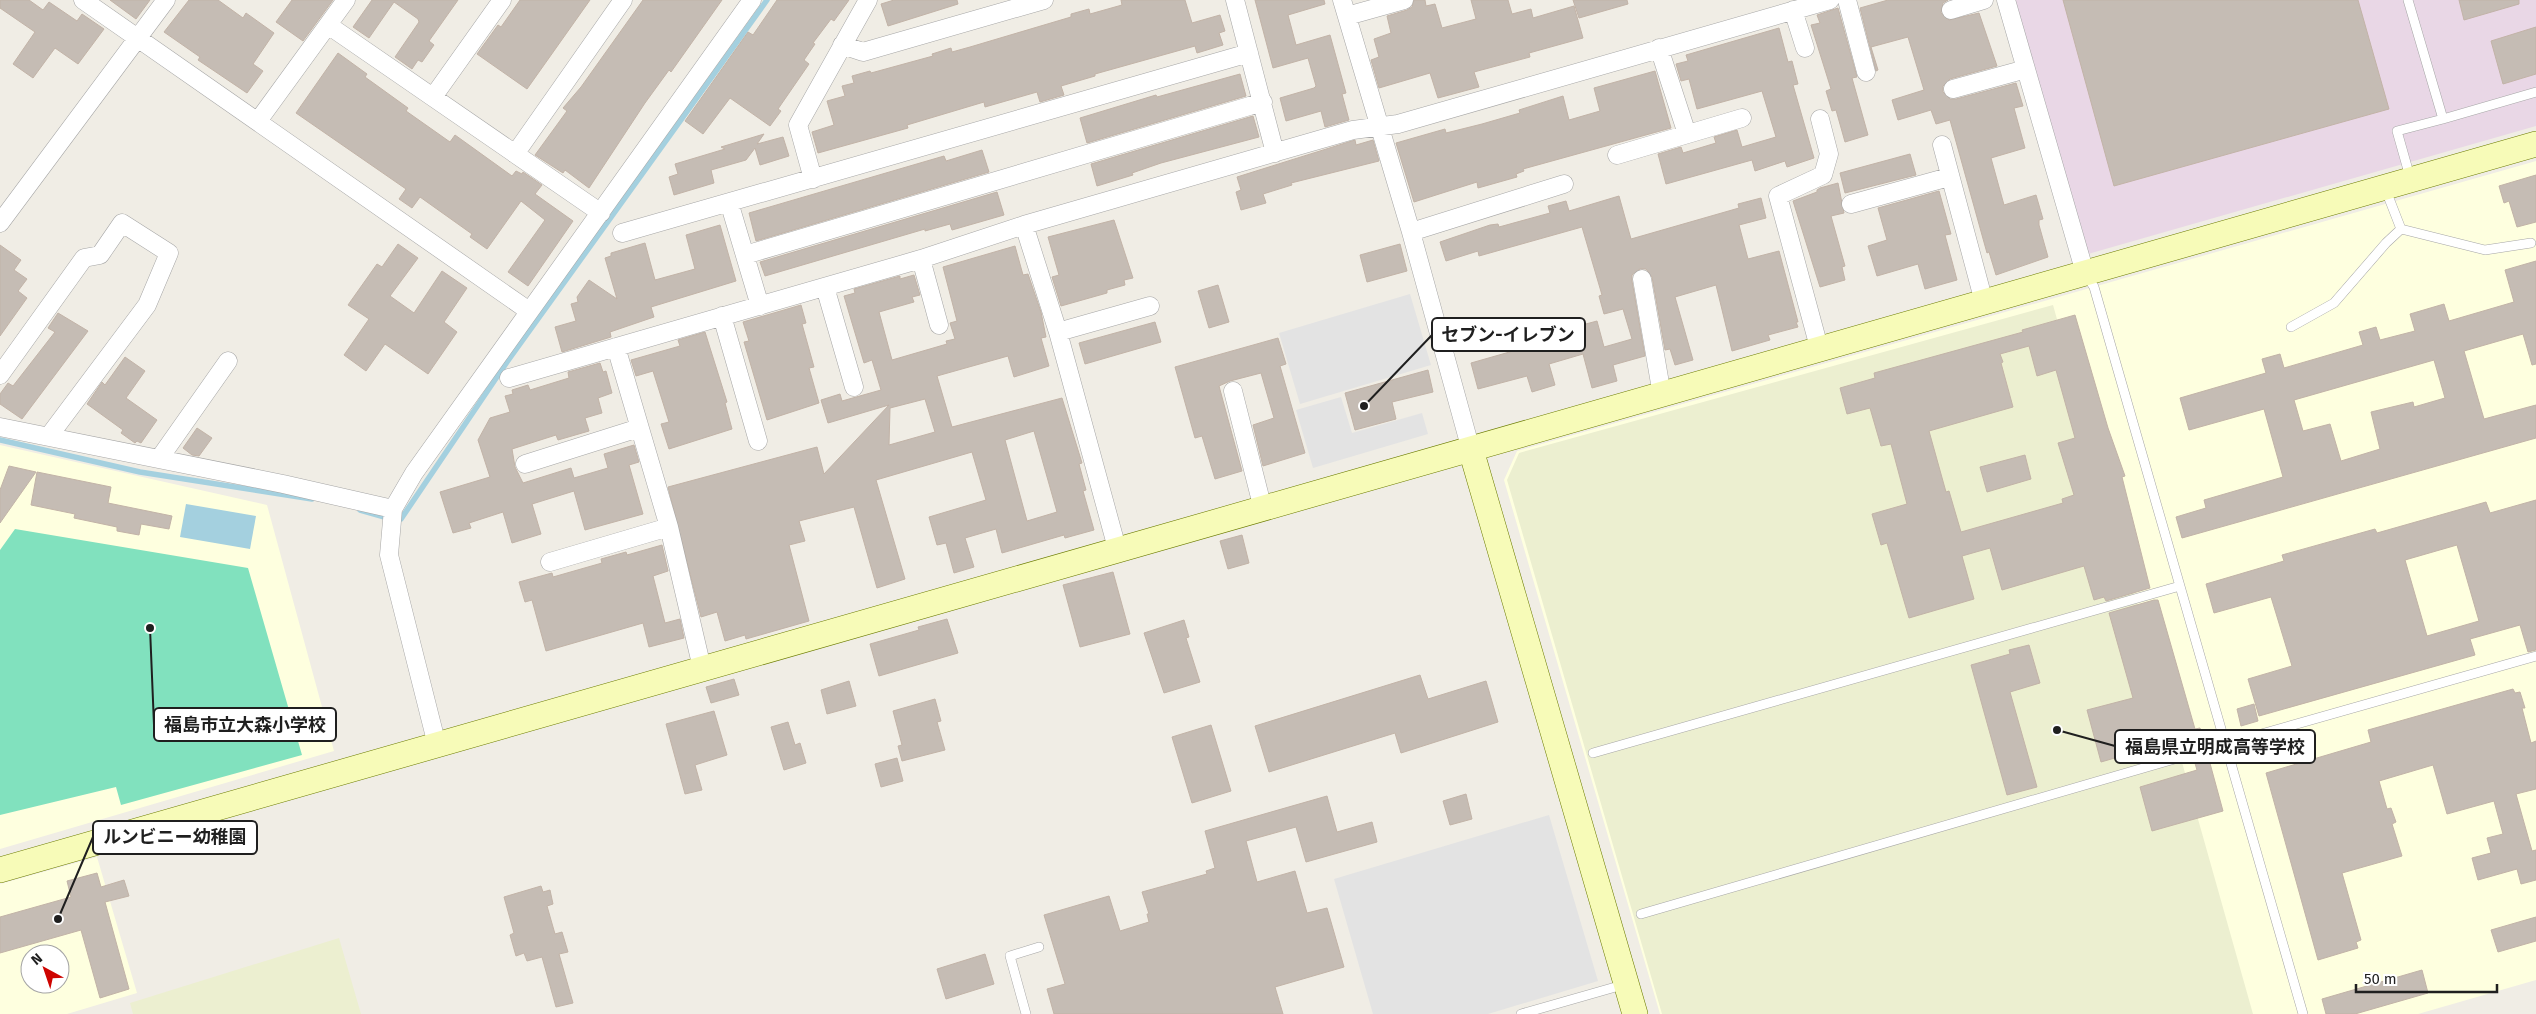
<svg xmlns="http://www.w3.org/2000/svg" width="2536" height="1014" font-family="'Fira Sans','Noto Sans JP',sans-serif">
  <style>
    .industrial { fill: #e9d7e6 }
    .education { fill: #feffdf; fill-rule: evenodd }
    .farmland { fill: #ecefd0 }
    .pitch { fill: #81e1be }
    .parking { fill: #e3e3e3 }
    .water { fill: #a4d0df }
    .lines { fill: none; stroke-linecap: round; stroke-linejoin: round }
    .stream { stroke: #a4d0df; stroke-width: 5.5 }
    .building { fill: #c5bcb4; stroke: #c2b3a7; fill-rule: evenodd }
    .lane-casing { stroke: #a6a6a6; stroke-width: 10 }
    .street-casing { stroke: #a6a6a6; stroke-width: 19 }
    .secondary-casing { stroke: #6b7b01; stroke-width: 26 }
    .lane { stroke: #fff; stroke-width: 9 }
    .street { stroke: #fff; stroke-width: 18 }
    .secondary { stroke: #f7fbb8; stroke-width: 25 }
    .leader { fill: none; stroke: #1f1f1f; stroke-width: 2 }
    .callout-dot { fill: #1f1f1f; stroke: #fff; stroke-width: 2 }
    .callout { fill: #fff; stroke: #1f1f1f; stroke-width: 2 }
    .callout-label { font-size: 18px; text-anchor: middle; font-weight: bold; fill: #1f1f1f }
  </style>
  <rect width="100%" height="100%" fill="#f0ede5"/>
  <path class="industrial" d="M2015,0H2536V126L2088,254Z"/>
  <path class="education" d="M2536,161V980L2418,1014H1660L1504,480L1517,451Z
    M0,445L267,505L334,751L0,849Z
    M97,857L137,993L67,1014H0V884ZM30,954H60V984H30Z"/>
  <path class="farmland" d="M2053,305L2253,1014H1662L1507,480L1519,453Z
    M339,938L361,1014H133L130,1003Z"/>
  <path class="pitch" d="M15,529L248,568L302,755L121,805L116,787L0,815V550Z"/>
  <path class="parking" d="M1410,294L1431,365L1300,404L1279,333Z
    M1341,397L1352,433L1422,413L1428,434L1313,468L1296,410Z
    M1549,815L1598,981L1488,1014H1373L1334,879Z"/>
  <path class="water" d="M186,504L256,516L250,549L180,537Z"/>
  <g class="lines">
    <path class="stream" d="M0,440L140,472L312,499
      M360,510L388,518L401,519L507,362L767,0"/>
  </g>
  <path class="building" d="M0,0H29L43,10L49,2L77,21L82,14L104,29L78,64L55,48L33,78L13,64L35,32L0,8Z
    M110,0H150L136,19Z
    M189,0H218L243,18L246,13L274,33L253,64L263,71L247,93L198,60L200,57L164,32Z
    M292,0H333L303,41L276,22Z
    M372,0H458L429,41L434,45L422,62L418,60L412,69L395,57L419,22L418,19L394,2L369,38L353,27Z
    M520,0H590L527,89L477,54L498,25L501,27Z
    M643,0H722L671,72L669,70L645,103L589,188L565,170L563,173L535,155L567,111L563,108L581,87Z
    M777,0H849L834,21L831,19L813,43L815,44L804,60L809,64L778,109L781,111L770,126L730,98L703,134L685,121L748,32L753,35Z
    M894,0H957L958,4L888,26L881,4Z
    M1121,0H1185L1192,23L1220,15L1225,31L1219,33L1223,45L1197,53L1195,46L1095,74V76L1061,86L1064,95L1040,102L1037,92L985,107L984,102L907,125L908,128L818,153L812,132L834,125L827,101L845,96L842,86L854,83L852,76L870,71L871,73L933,56L932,54L951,48L952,52L970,47L1071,17V14L1089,9L1090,14L1122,5Z
    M1255,0H1324L1325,4L1288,15L1296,45L1330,35L1346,93L1342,94L1349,120L1325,127L1321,111L1286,121L1280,98L1314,88L1316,86L1308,58L1273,68Z
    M1414,0H1425L1426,6L1435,4L1442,28L1476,19L1471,0H1508L1512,14L1531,9L1533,18L1574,6L1583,38L1529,53L1530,57L1474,72L1479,87L1438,98L1430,73L1379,88L1371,60L1379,57L1374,39L1391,33L1387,16L1407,10L1412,7Z
    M1573,0H1627L1628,4L1579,18Z
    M1888,0H1948L1943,3L1941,13L1949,20L1979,13L1997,66L1950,79L1943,86V92L1950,99H1956L2016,83L2023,106L2014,108L2025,148L1991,158L2004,205L2036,195L2043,219L2039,220V225L2048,257L1996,275L1989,252L1987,253L1950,120L1936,124L1931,110L1898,120L1892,100L1924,90L1908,37L1871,47L1878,70L1876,71L1860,8Z
    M2063,0H2358L2389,109L2114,186Z
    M2459,0H2519V4L2464,20Z
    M1838,8L1857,77L1852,78L1868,135L1845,142L1836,110L1832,111L1826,91L1831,89L1811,25L1820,23L1817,15Z
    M2536,27V74L2503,84L2491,41Z
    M1779,28L1788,62L1792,61L1798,84L1793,85L1814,158L1787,167L1785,161L1755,171L1752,160L1666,184L1658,154L1681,147L1683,153L1716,143L1714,137L1737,130L1742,147L1776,137L1762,91L1697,109L1689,79L1681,81L1676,64L1688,61L1686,55Z
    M338,53L367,74L365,77L408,108L406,111L450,142L455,135L512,176L516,171L522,174L523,172L542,185L535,194L573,221L528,286L508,272L545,220L521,201L487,249L470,237L472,234L420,197L412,208L399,199L406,189L296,113Z
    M1655,71L1671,128L1523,169L1524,171L1516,174L1517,177L1478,188L1477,182L1414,202L1396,143L1445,129L1446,133L1482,124L1520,113L1519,110L1563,96L1569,120L1600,111L1594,88Z
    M1240,74L1246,96L1087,143L1080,118L1156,95L1157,97Z
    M1253,116L1259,137L1161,163L1132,173L1133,175L1097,186L1091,164Z
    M764,134L757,144L783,137L789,156L760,165L755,148L746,160L711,170L714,183L674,195L669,177L678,174L675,164L725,149L721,147Z
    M1355,140L1356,145L1373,140L1379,161L1291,183L1292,185L1263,194L1266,203L1241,210L1236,192L1241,190L1237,177Z
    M982,150L989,172L756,241L749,213L944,156L946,161Z
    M1910,154L1916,175L1845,193L1840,173Z
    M2536,175V222L2517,227L2509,201L2504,203L2499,186Z
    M1838,183L1844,213L1831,216L1845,266L1842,267L1845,280L1820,287L1793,201L1817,192V190L1820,188Z
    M1939,191L1951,234L1945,235L1957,280L1925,289L1918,264L1877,276L1868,246L1887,240L1878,208Z
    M997,192L1004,215L952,230L950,224L925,231V229L765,276L760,262Z
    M1619,196L1631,239L1739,208L1738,204L1761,198L1766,218L1739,225L1748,259L1779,251L1798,322H1796L1798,327L1768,335L1770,340L1732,351L1716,285L1675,297L1693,360L1675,365L1670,349L1665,350L1652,277L1646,269H1640L1632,275V281L1645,356L1613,365L1617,381L1592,388L1583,354L1549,364L1555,385L1532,392L1527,376L1478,389L1471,363L1520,349L1519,346L1560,334V331L1597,321L1604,347L1632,339L1623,309L1604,314L1599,296L1602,295L1582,227L1479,256L1478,251L1446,261L1440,242L1490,225L1498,224L1499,227L1550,213L1548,206L1566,201L1569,211Z
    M1114,220L1133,278L1124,280L1125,285L1107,290V293L1061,306L1052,277L1059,275L1048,237Z
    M720,225L736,281L651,307L654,317L610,332L611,337L562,352L555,327L576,321L571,304L578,302L577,297L589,280L617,299L605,258L611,256V253L645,243L655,280L695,269L686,235Z
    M398,244L418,258L390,296L414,313L442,271L467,288L444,322L457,332L428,374L385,344L366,371L344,355L369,319L348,305L377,264L382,267Z
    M1400,244L1407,271L1367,282L1360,255Z
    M0,245L21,260L14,270L27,279L18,291L27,298L0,336Z
    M1015,246L1023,275L1028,274L1041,312L1046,337L1041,338L1049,366L1014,377L1008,356L937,376L952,427L1062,398L1082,463L1079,464L1086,490L1083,491L1094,530L1065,538L1064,535L1002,553L996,529L965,538L974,567L954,573L946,543L937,545L929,517L986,500L972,452L876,480L905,579L877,588L854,507L799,521L805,541L789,545L809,621L746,639L745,635L725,641L717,612L701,617L668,487L817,447L824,474L889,405L828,423L821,400L840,394L842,401L881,390L872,360L864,363L844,296L855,293L854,289L900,276V279L914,275L920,295L912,297L914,302L879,312L892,360L947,344L946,341L955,339L950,323L957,321L943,267ZM925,399L935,432L889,445L890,408ZM1034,431L1057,512L1027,521L1005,440Z
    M2536,261V364L2532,365L2523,334L2464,351L2484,419L2536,405V438L2182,538L2176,517L2206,508L2204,500L2283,477L2264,409L2189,430L2180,398L2266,373L2262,359L2280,354L2284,368L2363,345L2359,332L2376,327L2380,340L2415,331L2410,314L2444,304L2449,321L2514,302L2505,270ZM2434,360L2445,398L2414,407L2413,402L2371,412L2380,449L2341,461L2330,424L2303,431L2294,400Z
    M1218,285L1229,322L1209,328L1198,291Z
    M801,305L806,323L802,324L814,367L809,368L819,403L767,420L744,342L749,341L743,322Z
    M58,313L88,331L22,419L0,404V394L8,383L13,386L55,332L48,328Z
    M2075,315L2108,428L2125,476L2122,477L2150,588L2106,601L2104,597L2094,600L2084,566L2002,590L1990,548L1962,556L1974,599L1909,618L1887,543L1881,545L1872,514L1907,504L1891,444L1881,446L1870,408L1847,414L1840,388L1875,378L1874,373L2023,332L2022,330ZM2029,346L2037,376L2056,370L2075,438L2058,443L2074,495L2062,499L2063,503L1961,532L1949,491L1946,492L1929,431L2013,407L2001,363L2003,362L2000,354Z
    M1155,322L1161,342L1085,364L1079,343Z
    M705,332L727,402L725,403L732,429L669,449L661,424L669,422L653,371L636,376L631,360L680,346L678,340Z
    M1278,338L1286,364L1280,366L1305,453L1263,466L1253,425L1274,418L1261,373L1230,381L1219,386L1242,471L1215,479L1202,436L1195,438L1175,367Z
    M125,357L145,371L126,398L157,420L141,443L137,441L135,443L121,433L123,430L87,404L102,382L105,385Z
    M600,363L603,372L606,371L612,393L598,398L602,413L585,418L589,431L558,440L556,435L512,449L515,467L523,483L571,468L574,478L608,468L604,454L634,445L639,462L629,465L643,514L585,530L574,491L532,504L541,534L512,543L503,512L469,523L471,528L453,533L440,492L490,477L478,440L490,418L510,412L505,396L513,394L512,390L528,385L530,390L569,378L568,372Z
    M1428,370L1433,392L1392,402L1396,419L1355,430L1345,393Z
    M197,428L212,438L199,456L192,455L183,448Z
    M2025,455L2031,479L1987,492L1980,467Z
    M9,466L36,472L0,523V490Z
    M37,472L111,487L108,503L172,516L169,529L141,524L139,535L117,531V527L74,518L75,514L31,505Z
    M2536,500V650L2528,652L2520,625L2470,639L2475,655L2259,716L2248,679L2292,666L2271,597L2214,613L2206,584L2284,561L2282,555L2375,529L2377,533L2486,502L2490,513ZM2457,545L2479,621L2427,636L2405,560Z
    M1242,535L1249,563L1228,569L1220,541Z
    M662,545L668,571L653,576L665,623L680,619L684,638L649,647L643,623L546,651L532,600L525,602L519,582L552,573L553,577L602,563L601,559L626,552L627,555Z
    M1113,572L1130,634L1080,647L1063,585Z
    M2154,600H2158L2195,729L2200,728L2205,744L2190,748L2189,742L2147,754L2146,749L2101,762L2087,710L2133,698L2109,613Z
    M947,619L958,653L879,676L870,644L919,630L918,627Z
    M1184,620L1189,637L1186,638L1200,682L1164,693L1144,633Z
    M2029,645L2040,683L2010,692L2037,787L2007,795L1971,665L2010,654L2009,650Z
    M1420,675L1428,699L1486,681L1498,722L1401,753L1395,733L1269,772L1255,726Z
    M734,679L739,695L711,703L706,687Z
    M849,681L856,706L827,714L821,690Z
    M2513,689L2515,693L2520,692L2525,708H2522L2531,743L2536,741V789L2516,794L2532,851L2536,850V880L2521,884L2517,869L2478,880L2472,858L2491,853L2487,838L2503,834L2494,801L2447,814L2433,765L2379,781L2387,809L2391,808L2396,822L2392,824L2402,856L2342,873L2361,940L2356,942L2358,948L2318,960L2266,773L2371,742L2368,730Z
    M935,699L941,721L937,722L945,750L902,761L898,746L902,745L893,711Z
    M2254,704L2258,721L2241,726L2237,709Z
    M714,711L727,755L695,765L702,790L685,794L666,724Z
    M788,722L795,745L800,743L806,763L784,770L771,727Z
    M1211,725L1231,791L1192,803L1172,737Z
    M2208,756L2223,811L2152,831L2140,787L2197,770L2194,760Z
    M897,758L903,781L881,787L875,764Z
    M1466,794L1472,819L1450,825L1443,801Z
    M1327,796L1337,832L1372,822L1377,842L1306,862L1296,827L1246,841L1257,882L1295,871L1307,913L1327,908L1344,967L1275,987L1283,1014H1054L1047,989L1065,984L1044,915L1109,896L1120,931L1149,922L1147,914H1149L1142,892L1207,874L1206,871L1215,868L1205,831Z
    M97,873L101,887L124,880L129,896L105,902L129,989L100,998L81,930L0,953V917L71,897L67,881Z
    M541,886L543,892L550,890L553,904L547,906L555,934L562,932L568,952L559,954L573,1003L556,1007L542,957L527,961L524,953L516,956L510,935L514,933L504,897Z
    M2536,917V941L2498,952L2491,930Z
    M985,954L994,984L946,999L937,969Z
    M2422,970L2428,993L2355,1014H2326L2322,999Z"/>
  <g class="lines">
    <defs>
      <path id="lane" d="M2408,0L2443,119L2397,131L2410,177
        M2443,119L2536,92
        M2385,188L2401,229
        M2401,229L2485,250L2531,243
        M2087,276L2094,287L2303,1014
        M2291,327L2334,303L2386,243L2401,229
        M1593,753L2180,586
        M1641,914L2226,744L2536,656
        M1026,1014L1010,956L1039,947
        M1521,1014L1626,984"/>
      <path id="street" d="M83,0L529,311
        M1235,0L1275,153
        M1342,0L1411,232L1471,450
        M1847,0L1866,72
        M2006,0L2085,273
        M1793,10L1805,48
        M1951,10L1984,0
        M1347,16L1404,0
        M328,25L601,213
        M842,45L863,52L1044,0
        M1659,48L1687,134
        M1953,89L2026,69
        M433,97L502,0
        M1820,119L1829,154L1823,175L1778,196L1820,351
        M258,121L346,0
        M1942,145L1984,302
        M515,154L623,0
        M1617,155L1742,118
        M813,179L798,125L868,0
        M729,202L760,306
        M1851,204L1949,177
        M0,223L166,0
        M1024,225L1058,332L1118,552
        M1411,232L1564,184
        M622,233L1249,53
        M745,255L1263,102
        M921,259L939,325
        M1642,279L1662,395
        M825,287L854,387
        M722,316L758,441
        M1058,332L1150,306
        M616,347L669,527L702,668
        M0,375L84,258L100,255L122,223L169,253L147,305L49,436
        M509,378L921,259L1024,225L1353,130L1398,124L1830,0
        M1233,391L1263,509
        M0,427L283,484L393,509
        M159,459L228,361
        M525,464L639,428
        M550,562L669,527
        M437,745L389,555L393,509L414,473L752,0"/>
      <path id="secondary" d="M1471,450L1635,1014
        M0,870L2536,144"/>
    </defs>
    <use href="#lane" class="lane-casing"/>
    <use href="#street" class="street-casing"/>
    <use href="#secondary" class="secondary-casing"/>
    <use href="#lane" class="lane"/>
    <use href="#street" class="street"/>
    <use href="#secondary" class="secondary"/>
  </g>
  <path class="leader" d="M1364 406L1432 335M150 628L154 725M2057 730L2115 746M58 919L93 837"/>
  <g class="callout-dot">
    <circle cx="1364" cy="406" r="5"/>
    <circle cx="150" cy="628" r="5"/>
    <circle cx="2057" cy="730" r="5"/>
    <circle cx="58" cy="919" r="5"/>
  </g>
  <g class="callout">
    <rect x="1432" y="318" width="153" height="33" rx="5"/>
    <rect x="154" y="708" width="182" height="33" rx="5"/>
    <rect x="2115" y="730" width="200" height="33" rx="5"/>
    <rect x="93" y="821" width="164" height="33" rx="5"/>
  </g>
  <g class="callout-label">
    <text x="1508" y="341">セブン-イレブン</text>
    <text x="245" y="731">福島市立大森小学校</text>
    <text x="2215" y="753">福島県立明成高等学校</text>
    <text x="175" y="843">ルンビニー幼稚園</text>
  </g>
  <g transform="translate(45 969) rotate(320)"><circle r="24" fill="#ffffff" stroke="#a5a5a5"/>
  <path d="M0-4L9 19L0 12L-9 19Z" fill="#ce0400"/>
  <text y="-8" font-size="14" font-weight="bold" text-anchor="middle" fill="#1f1f1f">N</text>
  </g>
  <path d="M2356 984v8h141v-8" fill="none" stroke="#1f1f1f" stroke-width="2.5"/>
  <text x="2364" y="984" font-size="15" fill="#1f1f1f" stroke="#ffffff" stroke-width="4" paint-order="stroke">50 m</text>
</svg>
